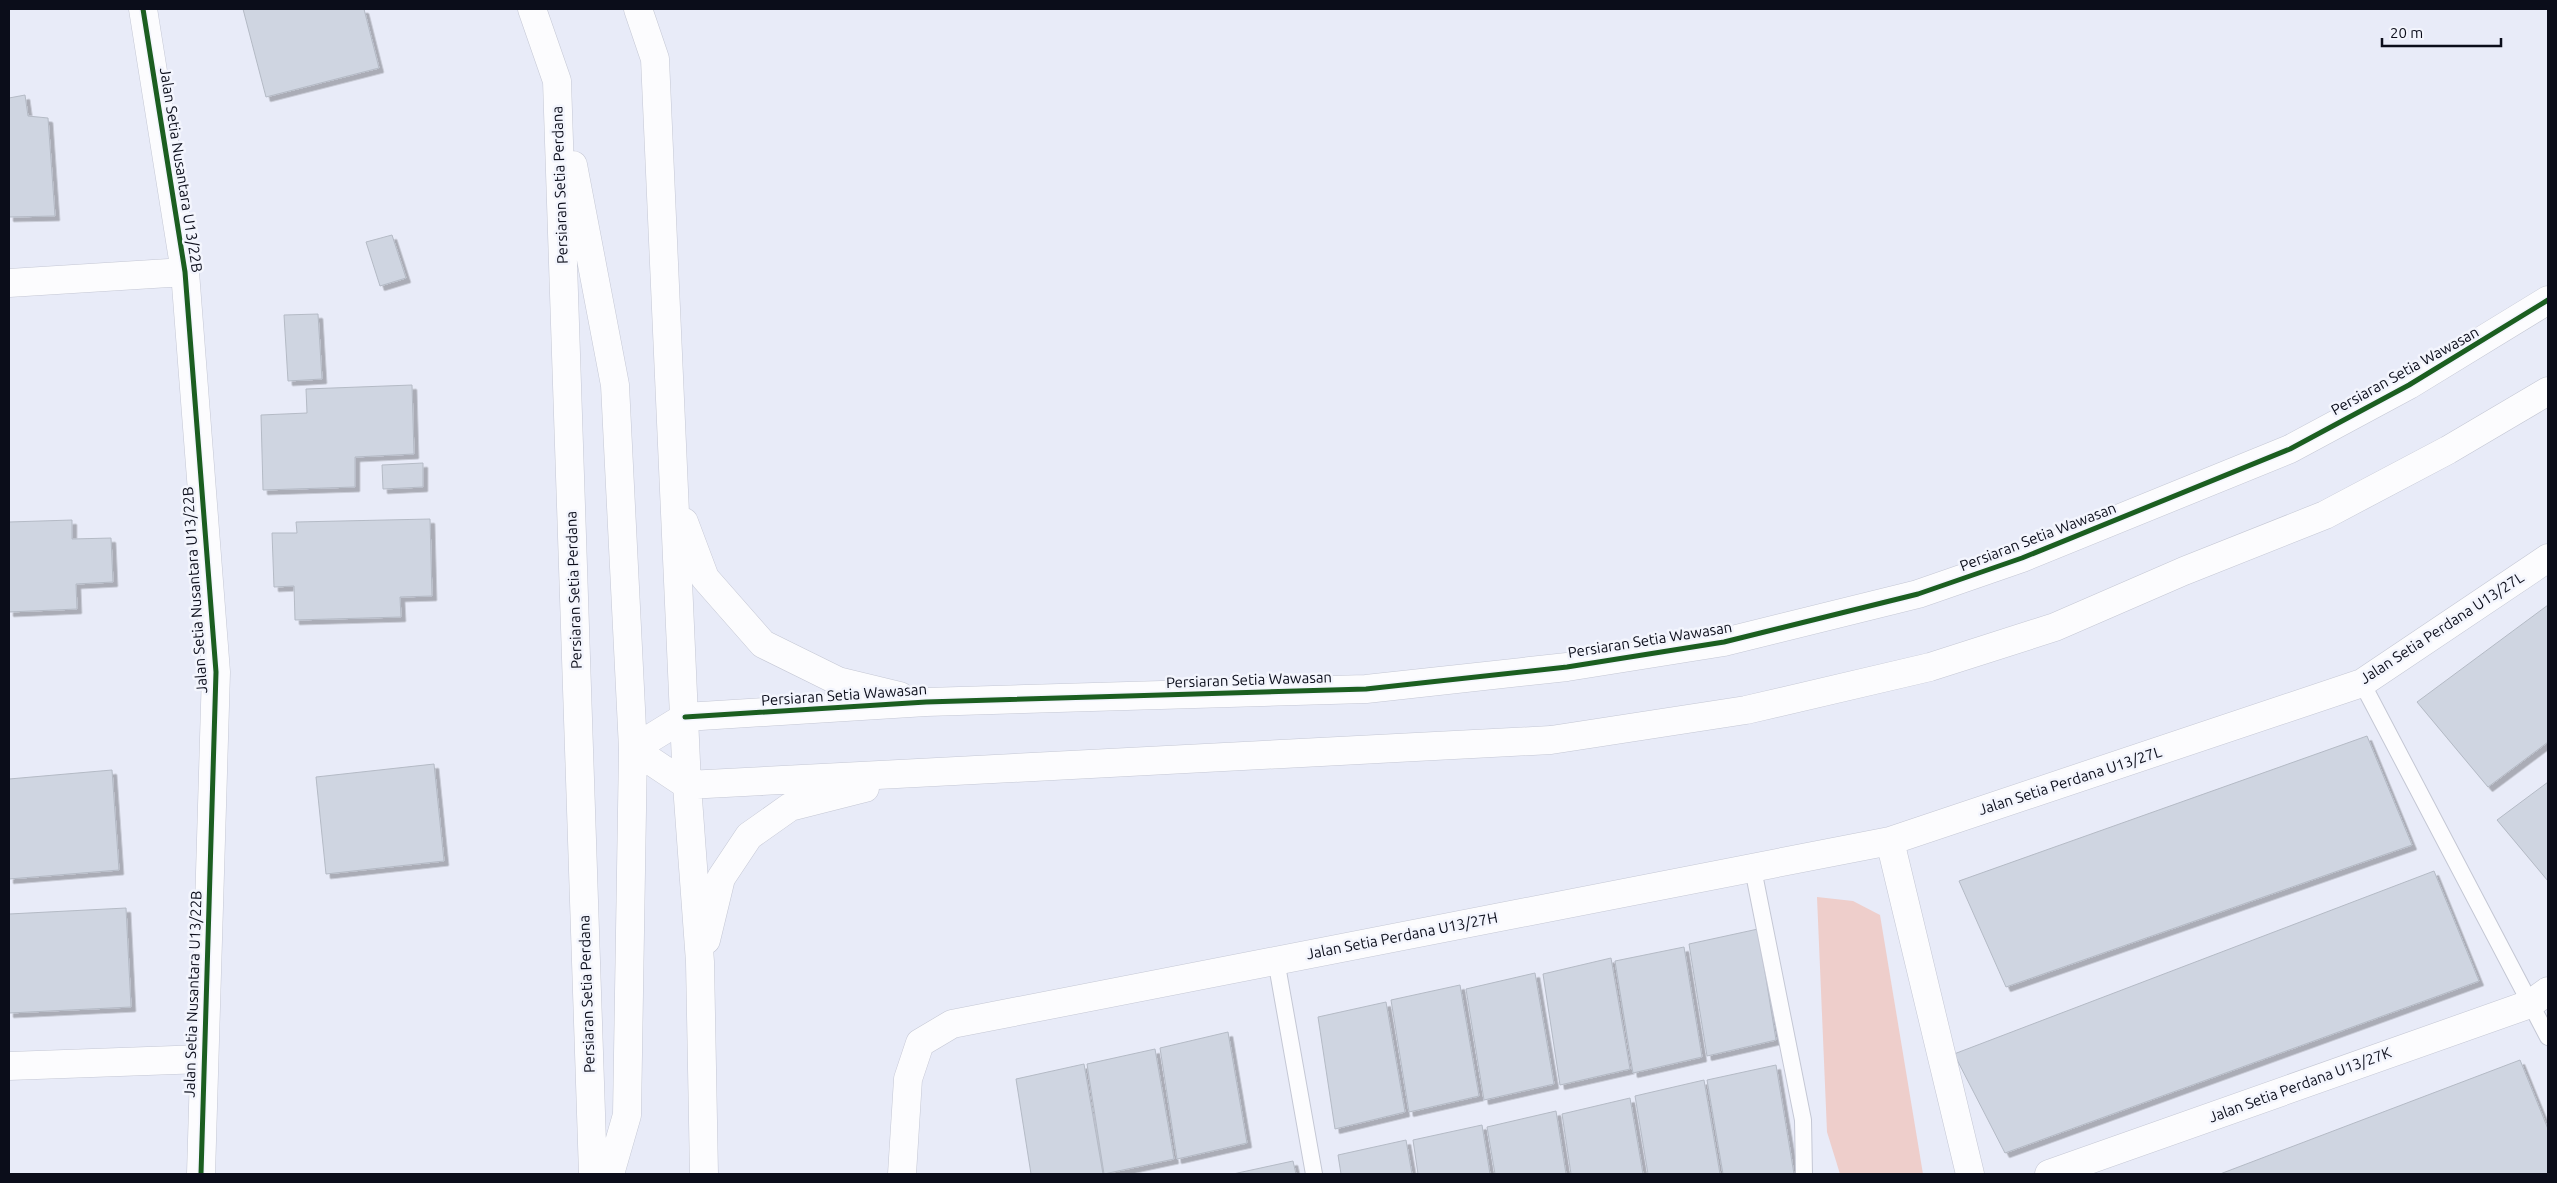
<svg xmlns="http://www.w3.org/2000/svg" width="2557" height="1183" font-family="Ubuntu,sans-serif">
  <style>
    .green { fill: #eececb }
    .building { fill: #cfd5e1; stroke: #b4bac5; filter: url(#shadow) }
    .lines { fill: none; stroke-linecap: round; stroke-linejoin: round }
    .lane-casing { stroke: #c4c7d4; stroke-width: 18 }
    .street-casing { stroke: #c4c7d4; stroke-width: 29 }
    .secondary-casing { stroke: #c4c7d4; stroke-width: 29 }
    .lane { stroke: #fcfcfe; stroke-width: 16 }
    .street { stroke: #fcfcfe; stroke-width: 28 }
    .secondary { stroke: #fcfcfe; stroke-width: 28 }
    .cycleway-casing { stroke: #f3f5fd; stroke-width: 8 }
    .cycleway { stroke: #1b5e20; stroke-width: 5 }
    .labels { text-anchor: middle; stroke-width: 5; stroke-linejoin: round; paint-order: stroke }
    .street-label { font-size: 15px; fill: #0b0d1a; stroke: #f3f5fd }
  </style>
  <defs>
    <filter id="shadow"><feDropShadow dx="4.5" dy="4.5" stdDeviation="0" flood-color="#0004"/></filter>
  </defs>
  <rect width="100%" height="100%" fill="#e8ebf8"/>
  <path class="green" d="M1817,897L1853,901L1880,915L1923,1174H1840L1827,1132Z"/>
  <path class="building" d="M243,9H364L379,68L266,97Z
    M25,95L28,116L48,118L55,216L9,217V98Z
    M392,235L406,278L380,286L366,242Z
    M318,314L322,379L288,381L284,315Z
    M412,385L414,454L355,457V487L263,490L261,415L307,413L306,389Z
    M423,463V487L383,489L382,465Z
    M430,519L432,596L400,597L401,617L295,620L294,586L274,587L272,533H297L296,522Z
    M72,520V539L111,538L113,582L76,584L77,609L9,612V522Z
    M2548,605V742L2488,787L2417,702Z
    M2367,736L2412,845L2006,987L1959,881Z
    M434,764L444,861L326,874L316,777Z
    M112,770L119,870L9,879V779Z
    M2548,782V881L2497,820Z
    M2434,871L2479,981L2005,1153L1954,1054Z
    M126,908L131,1007L9,1013V914Z
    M1758,929L1776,1040L1707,1056L1689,944Z
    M1684,947L1702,1057L1633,1073L1615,961Z
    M1611,958L1630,1069L1560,1085L1543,974Z
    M1535,973L1554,1084L1484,1100L1466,989Z
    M1460,985L1479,1096L1409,1112L1391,1000Z
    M1386,1002L1405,1112L1335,1129L1318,1017Z
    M1228,1032L1247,1143L1177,1159L1160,1048Z
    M1155,1049L1174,1159L1104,1174L1087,1064Z
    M2520,1060L2548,1129V1174H2220Z
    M1084,1064L1103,1174H1031L1016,1079Z
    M1776,1065L1794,1174H1723L1707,1080Z
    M1704,1080L1720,1174H1648L1635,1096Z
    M1630,1098L1643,1174H1571L1562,1114Z
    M1556,1111L1566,1174H1495L1487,1127Z
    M1482,1125L1490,1174H1418L1413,1140Z
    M1406,1140L1412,1174H1341L1338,1155Z
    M1293,1161L1296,1174H1233Z"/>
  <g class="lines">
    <defs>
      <path id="lane" d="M2362,683L2548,1037
        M1753,869L1803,1120L1804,1174
        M1276,960L1314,1174"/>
      <path id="street" d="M143,9L185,272L216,672L201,1174
        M9,283L185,272
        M9,1066L203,1059
        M902,1174L908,1079L920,1043L952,1024L1890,841
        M1970,1174L1890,841L2362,683L2548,558
        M2049,1174L2530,1004L2548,991"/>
      <path id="secondary" d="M532,9L557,81L593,1174
        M638,9L655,59L687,785L700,962L704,1174
        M573,165L615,385L633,749L627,1115L610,1174
        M684,522L705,578L763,644L838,681L900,696
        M633,749L685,717L926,702L1366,689L1567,667L1724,642L1918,594L2022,558L2290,449L2409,385L2548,300
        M633,749L687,785
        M687,785L1551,740L1746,710L1930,667L2055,627L2184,571L2325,515L2448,450L2548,391
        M706,940L721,878L749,836L790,807L865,788"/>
    </defs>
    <use href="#lane" class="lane-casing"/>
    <use href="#street" class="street-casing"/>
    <use href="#secondary" class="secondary-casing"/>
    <use href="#lane" class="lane"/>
    <use href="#street" class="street"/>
    <use href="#secondary" class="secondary"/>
    <defs>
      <path id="cycleway" d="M143,9L185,272L216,672L201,1174
        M685,717L926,702L1366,689L1567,667L1724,642L1918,594L2022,558L2290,449L2409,385L2548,300"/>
    </defs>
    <use href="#cycleway" class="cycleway-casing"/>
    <use href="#cycleway" class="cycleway"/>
  </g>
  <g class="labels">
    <g class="street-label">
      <text transform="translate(181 170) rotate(81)" y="5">Jalan Setia Nusantara U13/22B</text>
      <text transform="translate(560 185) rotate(-92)" y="5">Persiaran Setia Perdana</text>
      <text transform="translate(2405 371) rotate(-29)" y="5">Persiaran Setia Wawasan</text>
      <text transform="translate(2038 537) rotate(-21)" y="5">Persiaran Setia Wawasan</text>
      <text transform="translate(195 590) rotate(-94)" y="5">Jalan Setia Nusantara U13/22B</text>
      <text transform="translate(574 590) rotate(-92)" y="5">Persiaran Setia Perdana</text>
      <text transform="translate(2442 628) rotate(-33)" y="5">Jalan Setia Perdana U13/27L</text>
      <text transform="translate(1650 640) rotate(-9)" y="5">Persiaran Setia Wawasan</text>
      <text transform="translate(1249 680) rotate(-2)" y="5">Persiaran Setia Wawasan</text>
      <text transform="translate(844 695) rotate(-4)" y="5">Persiaran Setia Wawasan</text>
      <text transform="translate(2070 781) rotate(-18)" y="5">Jalan Setia Perdana U13/27L</text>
      <text transform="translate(1402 936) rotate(-11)" y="5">Jalan Setia Perdana U13/27H</text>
      <text transform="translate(193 994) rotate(-88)" y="5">Jalan Setia Nusantara U13/22B</text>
      <text transform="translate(587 994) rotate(-92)" y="5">Persiaran Setia Perdana</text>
      <text transform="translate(2300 1085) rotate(-20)" y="5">Jalan Setia Perdana U13/27K</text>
    </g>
  </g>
  <rect width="2557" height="1183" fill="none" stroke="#0b0d1a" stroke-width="20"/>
  <path d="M2382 38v8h119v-8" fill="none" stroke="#0b0d1a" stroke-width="2.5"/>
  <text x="2390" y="38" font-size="15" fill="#0b0d1a" stroke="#f3f5fd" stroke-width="4" paint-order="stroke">20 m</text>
</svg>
